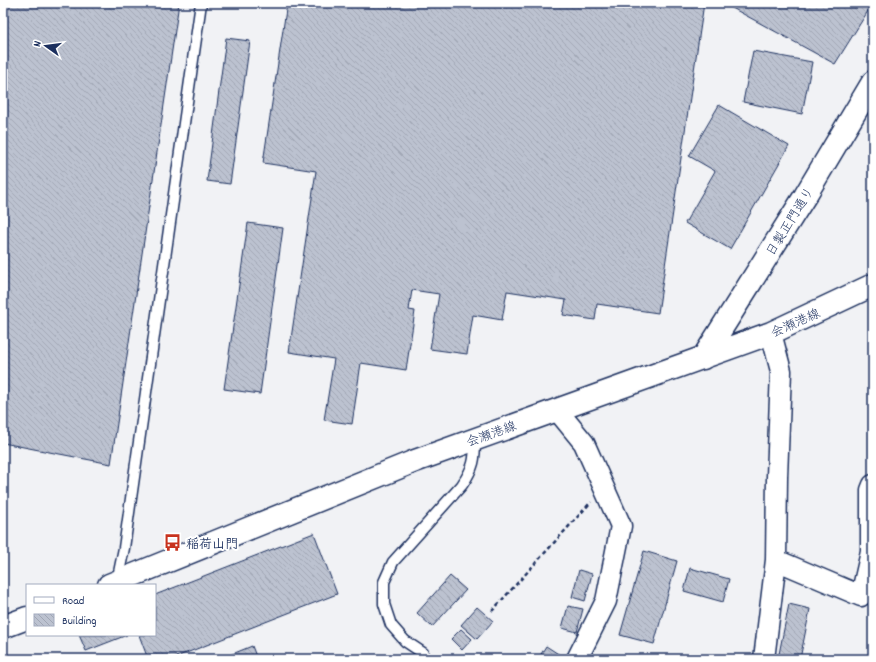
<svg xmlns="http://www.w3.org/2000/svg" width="876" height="662" font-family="Dekko,'Klee One',sans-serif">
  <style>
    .building { fill: url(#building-back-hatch); stroke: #1b2f5e }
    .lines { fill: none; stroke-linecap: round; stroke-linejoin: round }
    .lane-casing { stroke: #1b2f5e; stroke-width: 13 }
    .street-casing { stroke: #1b2f5e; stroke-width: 23 }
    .secondary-casing { stroke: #1b2f5e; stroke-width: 25 }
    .path { stroke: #1b2f5e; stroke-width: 2.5; stroke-dasharray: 4 3; stroke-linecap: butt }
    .lane { stroke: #fff; stroke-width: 10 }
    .street { stroke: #fff; stroke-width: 20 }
    .secondary { stroke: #fff; stroke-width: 22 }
    .labels { text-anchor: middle; stroke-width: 4; stroke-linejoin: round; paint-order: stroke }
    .street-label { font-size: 13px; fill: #1b2f5e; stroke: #fff }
    .poi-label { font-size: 13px; font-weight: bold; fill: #1b2f5e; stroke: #fff; text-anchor: start }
  </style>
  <defs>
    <pattern id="building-back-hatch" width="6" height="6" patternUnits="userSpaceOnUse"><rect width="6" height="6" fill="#bcc2d0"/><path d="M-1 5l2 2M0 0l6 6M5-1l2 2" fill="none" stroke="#a1a7b5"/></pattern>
  </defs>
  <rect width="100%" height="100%" fill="#f1f2f5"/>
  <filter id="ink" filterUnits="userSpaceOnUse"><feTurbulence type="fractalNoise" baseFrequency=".025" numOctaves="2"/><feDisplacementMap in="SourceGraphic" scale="8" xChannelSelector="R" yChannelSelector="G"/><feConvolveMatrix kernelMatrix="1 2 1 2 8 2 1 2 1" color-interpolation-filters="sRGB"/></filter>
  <g filter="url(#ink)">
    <path class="building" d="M3,3H179L111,464L3,443Z
      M287,3H704L658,313L597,304L595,320L563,315L566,300L507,291L502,320L473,315L467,354L430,349L439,294L412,290L409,310L415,311L406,370L361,363L352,424L324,420L334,359L289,352L316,171L263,163Z
      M723,3H873L835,64Z
      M226,38L250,41L230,184L207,181Z
      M753,51L812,62L802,114L743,102Z
      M719,105L789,146L730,249L685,223L715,171L689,156Z
      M248,223L283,228L260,394L224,389Z
      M314,533L337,594L176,657L177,659H148L139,635H155V595Z
      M644,551L677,561L654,644L620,635Z
      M690,568L729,579L723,602L684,591Z
      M579,570L592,574L585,601L572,597Z
      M450,576L466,590L432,627L417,613Z
      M789,604L810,609L800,659H778Z
      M568,606L583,609L577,632L562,628Z
      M477,607L493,621L477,639L461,625Z
      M461,629L472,639L462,650L451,639Z
      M79,635H127L86,651Z
      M252,646L257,659H220Z
      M546,646L563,657L562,659H538Z"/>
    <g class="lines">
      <defs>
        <path id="lane" d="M117,582L124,548L201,3
          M420,659L423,653L405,641L391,625L384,604V582L393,562L462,485C474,467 475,460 475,439"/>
        <path id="street" d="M557,410L584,443L621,526L606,601L577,659
          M776,560L861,596L871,552V490L873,485
          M764,659L776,560L777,477L781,371L771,333"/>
        <path id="secondary" d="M703,358L805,196L873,82
          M109,585L415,461L771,333L873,285
          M3,627L27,618"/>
      </defs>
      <use href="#lane" class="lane-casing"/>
      <use href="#street" class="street-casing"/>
      <use href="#secondary" class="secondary-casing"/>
      <path class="path" d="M492,611L591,502"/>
      <use href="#lane" class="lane"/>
      <use href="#street" class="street"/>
      <use href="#secondary" class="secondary"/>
    </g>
  </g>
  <defs>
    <symbol id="bus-bare" viewBox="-9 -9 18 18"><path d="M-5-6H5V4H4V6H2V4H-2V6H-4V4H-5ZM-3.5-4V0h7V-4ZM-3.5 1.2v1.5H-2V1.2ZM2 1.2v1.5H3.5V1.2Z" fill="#c8321e" stroke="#fff" stroke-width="2.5" paint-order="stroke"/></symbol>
  </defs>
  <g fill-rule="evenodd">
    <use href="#bus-bare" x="160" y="530" width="25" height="25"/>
  </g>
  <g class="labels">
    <g class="street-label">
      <text transform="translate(789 221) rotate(-58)" y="5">日製正門通り</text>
      <text transform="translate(795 322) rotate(-24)" y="5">会瀬港線</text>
      <text transform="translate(491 433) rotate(-20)" y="5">会瀬港線</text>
    </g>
    <g class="poi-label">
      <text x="186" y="548">稲荷山門</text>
    </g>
  </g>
  <rect width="876" height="662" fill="none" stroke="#fff" stroke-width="16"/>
  <rect x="8" y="8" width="860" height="646" fill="none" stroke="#1b2f5e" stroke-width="1.5" filter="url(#ink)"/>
  <rect x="26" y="584" width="130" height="52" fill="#ffffff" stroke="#a4acbf"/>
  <rect x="34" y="597" width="20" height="6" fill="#ffffff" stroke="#a4acbf"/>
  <text x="62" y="604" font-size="12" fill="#1b2f5e">Road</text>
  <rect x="34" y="614" width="20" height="12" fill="url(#building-back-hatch)" stroke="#a4acbf"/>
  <text x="62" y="624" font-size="12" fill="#1b2f5e">Building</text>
  <g transform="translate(46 46) rotate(284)" stroke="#ffffff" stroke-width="3" paint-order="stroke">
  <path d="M0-3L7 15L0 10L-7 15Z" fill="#1b2f5e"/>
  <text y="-6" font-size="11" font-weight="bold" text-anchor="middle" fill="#1b2f5e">N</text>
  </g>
</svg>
